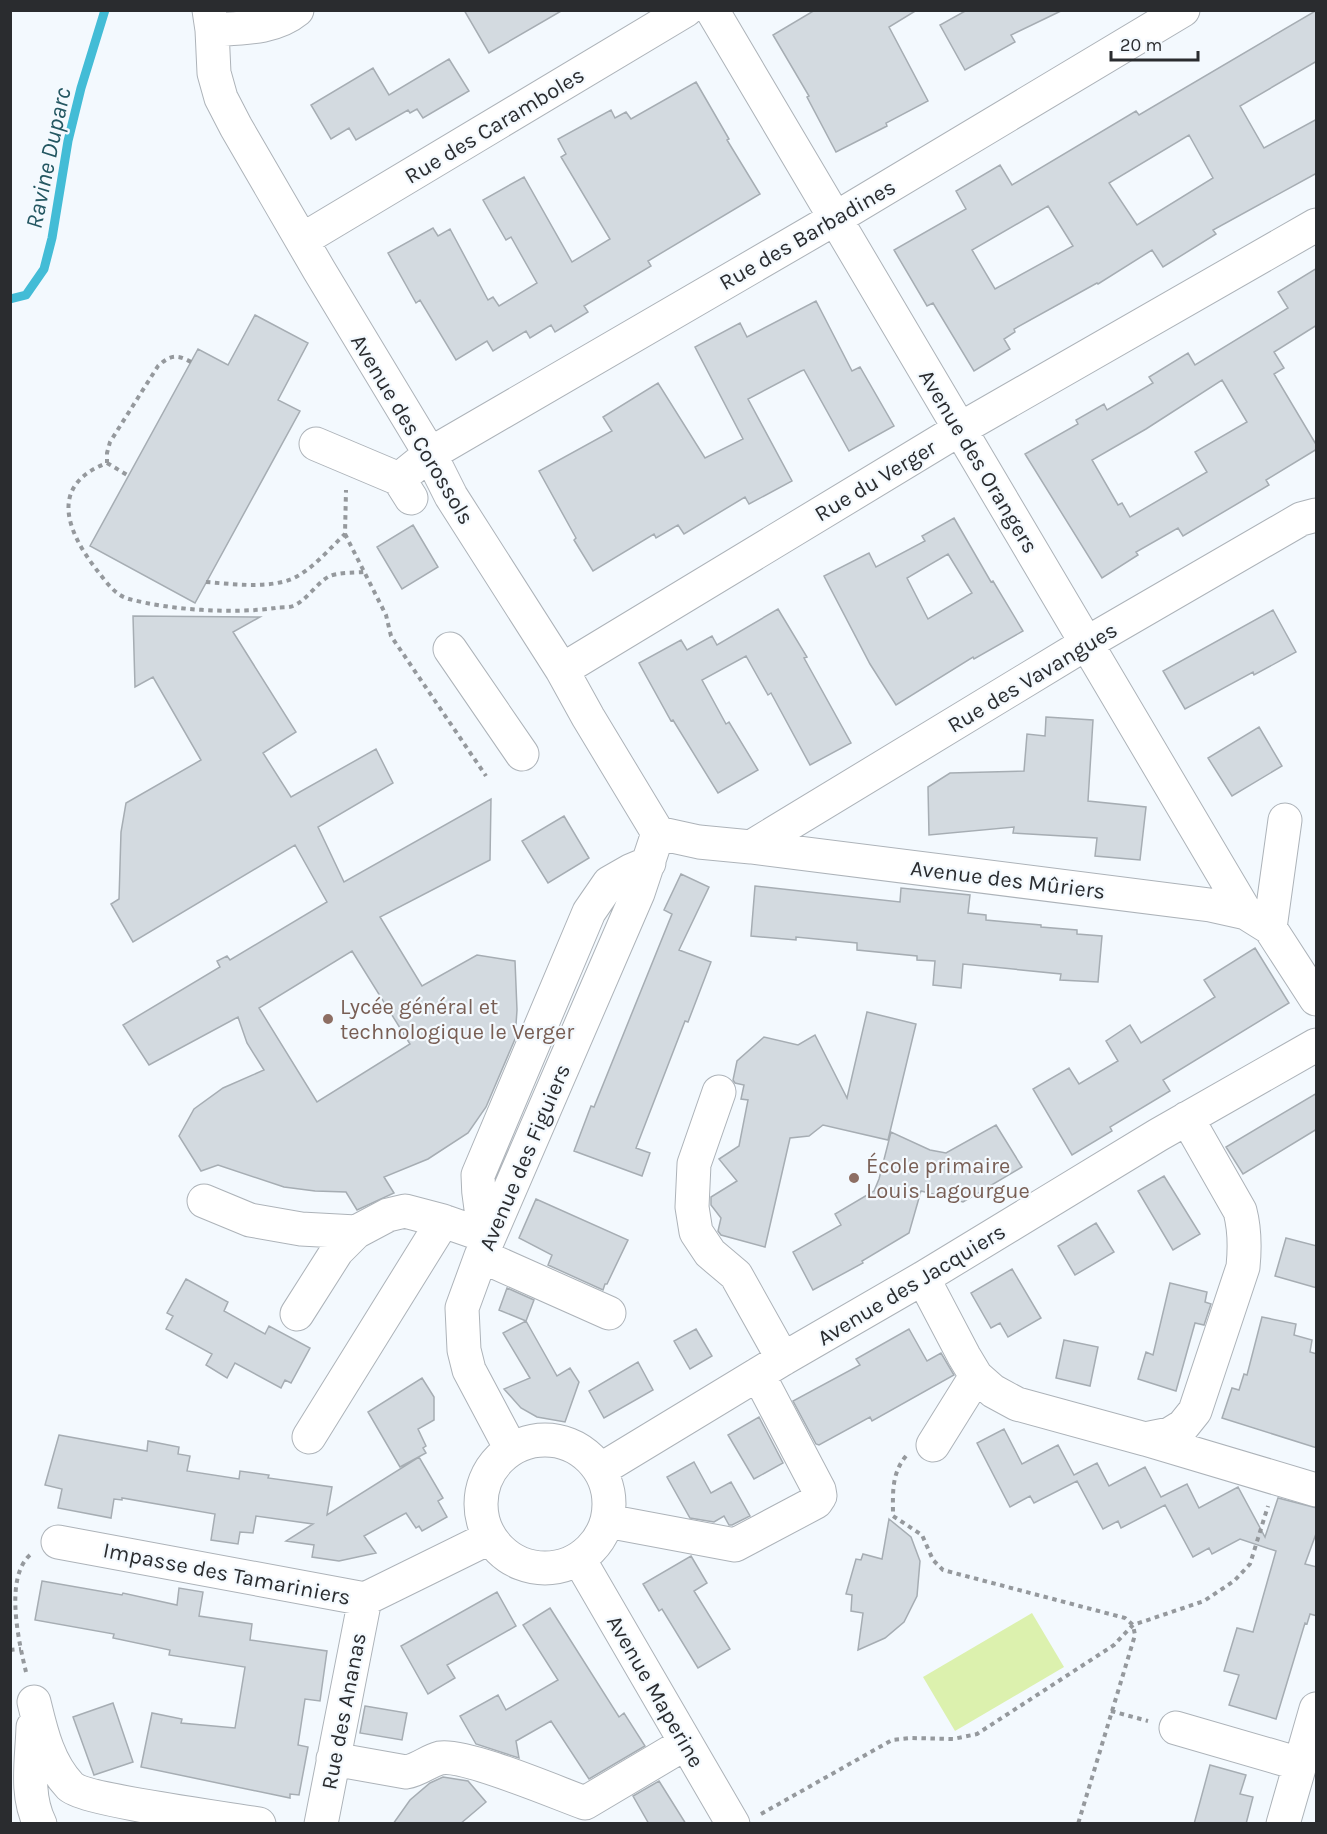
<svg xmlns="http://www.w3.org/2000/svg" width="1327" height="1834" font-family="Karla,sans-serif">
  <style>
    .green { fill: #dcf1ae }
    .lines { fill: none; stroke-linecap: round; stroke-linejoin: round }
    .stream { stroke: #43bcd6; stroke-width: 9 }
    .building { fill: #d3dae0; stroke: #a6adb3; stroke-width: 1.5; fill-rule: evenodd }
    .minor-casing { stroke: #adb3b9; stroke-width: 35 }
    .path { stroke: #95999d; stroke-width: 4; stroke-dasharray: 4.5 4.5; stroke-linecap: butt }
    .minor { stroke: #fff; stroke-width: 33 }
    .education-dot { fill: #8d6e63; stroke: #f3f9fe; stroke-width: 2 }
    .labels { text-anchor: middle; stroke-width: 4.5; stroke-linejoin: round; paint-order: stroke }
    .street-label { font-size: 22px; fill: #2a2c2f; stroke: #f3f9fe }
    .education-label { font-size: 22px; fill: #785e54; stroke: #f3f9fe; text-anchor: start }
    .water-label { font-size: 24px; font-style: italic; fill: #245762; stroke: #f3f9fe }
  </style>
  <rect width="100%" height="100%" fill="#f3f9fe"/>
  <path class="green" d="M1032,1613L1064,1667L955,1731L923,1677Z"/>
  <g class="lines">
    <path class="stream" d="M10,299L26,295L44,269L52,238L68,141L81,88L105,10"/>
  </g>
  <path class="building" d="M464,10H563L489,53Z
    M815,10H917L889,27L928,101L886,123L887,126L836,152L807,97L809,96L773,35Z
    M967,10H1063L1011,35L1015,42L965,70L940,25Z
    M1317,10V61L1240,106L1264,148L1317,119V173L1213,230L1216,234L1163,267L1152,250L1098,284L1097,283L1014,329L1015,332L1004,339L1010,349L974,371L933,303L927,306L894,250L966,209L956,191L1000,165L1012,185L1136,111L1139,115ZM1189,135L1213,178L1137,225L1109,183ZM1048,206L1073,246L995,289L972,250Z
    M449,59L469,91L423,118L417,109L410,113L408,110L356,140L349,128L331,139L311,105L373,68L389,95Z
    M696,82L729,139L727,140L760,194L648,261L651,266L584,306L588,312L555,332L551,325L530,338L526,331L493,351L487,341L456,360L420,300L416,303L388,253L433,228L438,236L450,229L488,300L493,297L499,306L537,283L511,237L506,240L483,200L524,177L572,262L610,239L561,157L566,154L558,139L611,110L615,118L626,112L631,119Z
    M1317,268V325L1274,352L1284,368L1274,374L1317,446V449L1266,480L1269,485L1183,536L1178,528L1136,552L1138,555L1102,578L1025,454L1078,424L1076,420L1104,404L1107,410L1153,383L1149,377L1188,353L1195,365L1288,308L1278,292ZM1222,380L1247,422L1195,452L1207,472L1130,517L1122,503L1118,505L1092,460L1146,429Z
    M816,301L852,371L860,367L894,426L849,451L804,370L801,371L748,399L792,481L749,504L745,497L684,534L678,525L656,538L654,534L593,571L574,540L576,538L539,471L612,431L603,417L658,383L705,458L743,439L695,347L740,323L747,337Z
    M255,315L308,343L278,400L300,411L195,603L90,546L198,349L228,365Z
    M954,518L991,582L993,581L1023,631L974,659L973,657L896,705L870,664L824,576L869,553L876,567L925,541L922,536ZM948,554L972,593L928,619L907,578Z
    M413,525L438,567L402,589L377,547Z
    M778,609L807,657L804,658L851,743L810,765L771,693L768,695L746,656L702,680L726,724L729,722L758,770L718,793L673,720L671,721L639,663L681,640L687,650L712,636L717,645Z
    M1273,610L1296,652L1254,675L1253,672L1185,709L1163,671Z
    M133,616L260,617L233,632L296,732L263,753L291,797L376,749L393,783L318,827L344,882L491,799L490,860L380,917L422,986L477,955L515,961L517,1010L515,1039L486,1107L468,1133L428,1159L384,1177L394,1193L357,1210L346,1192L315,1191L284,1187L218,1165L201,1171L179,1136L194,1109L223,1088L264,1070L247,1043L238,1017L149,1065L123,1025L220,967L217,961L227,956L230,960L327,902L295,845L133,942L111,904L119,899L121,832L126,803L201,760L153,677L135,687ZM352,951L410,1044L317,1102L259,1008Z
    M1046,717L1093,720L1088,801L1146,807L1140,860L1095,856L1097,838L1013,833L1014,827L929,835L928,787L950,773L1024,771L1027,734L1045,736Z
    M1259,727L1282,766L1232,796L1208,758Z
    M564,816L589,858L548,883L522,841Z
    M681,874L709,887L679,950L711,962L688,1022L685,1021L636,1148L650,1153L642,1176L574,1151L591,1106L594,1107L672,914L664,910Z
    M755,886L900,902L901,888L970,895L968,913L986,915V920L1041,925V927L1077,930V934L1102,936L1098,982L1060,980L1061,974L963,964L961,988L933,985L935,961L917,960V956L857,950V943L796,937V940L751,936Z
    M1255,948L1289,1003L1163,1080L1170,1091L1110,1127L1112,1131L1072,1155L1033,1089L1069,1068L1079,1084L1118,1061L1106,1041L1130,1025L1141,1043L1215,997L1204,980Z
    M867,1012L916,1024L888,1140L823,1125L809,1136L790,1138L765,1247L721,1235L718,1231L721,1218L711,1205V1197L737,1181L719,1159L739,1146L748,1100L741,1099L744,1085L735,1083L733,1080L737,1061L764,1037L798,1045L815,1035L847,1098Z
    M1317,1093V1129L1243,1174L1226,1147Z
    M996,1125L1022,1167L963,1202L921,1191L909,1233L862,1261L863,1263L813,1290L793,1252L841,1225L835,1214L874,1191L879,1179L891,1132L930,1150L946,1153Z
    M1164,1176L1200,1234L1173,1250L1138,1191Z
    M536,1199L628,1240L607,1284H605L603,1290L548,1265L552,1255L519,1238Z
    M1096,1223L1114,1252L1075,1275L1058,1246Z
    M1286,1238L1317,1246V1288L1275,1276Z
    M1012,1269L1041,1318L1008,1337L1000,1323L991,1328L971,1293Z
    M186,1279L228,1302L224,1311L265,1334L269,1326L310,1348L291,1383L285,1380L281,1388L235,1363L227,1378L206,1365L212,1354L166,1329L173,1316L167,1313Z
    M1170,1283L1207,1292L1205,1302L1211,1304L1204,1325L1195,1323L1176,1391L1138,1379L1146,1352L1153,1355Z
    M507,1288L534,1300L526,1321L499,1310Z
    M1262,1317L1296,1324L1294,1335L1312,1340L1310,1352L1317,1354V1448L1222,1418L1232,1388L1239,1390L1244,1374L1247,1375Z
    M526,1321L557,1376L570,1368L579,1382L565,1422L537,1417L521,1408L504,1389L530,1378L503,1333Z
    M696,1329L712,1356L690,1369L674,1341Z
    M909,1329L927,1361L941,1353L954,1375L872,1421L870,1417L819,1445L816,1444L793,1401L860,1365L856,1359Z
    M1064,1340L1098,1347L1090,1386L1056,1378Z
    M638,1362L653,1390L604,1418L589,1391Z
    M422,1378L434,1397V1420L418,1429L426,1446L423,1448L426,1453L400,1467L368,1412Z
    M759,1417L783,1463L754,1479L728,1435Z
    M1004,1429L1022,1464L1058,1445L1074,1475L1097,1463L1109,1486L1145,1467L1161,1497L1187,1484L1199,1508L1238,1487L1265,1537L1278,1498L1317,1508V1531L1305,1564L1317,1567V1616L1310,1614L1307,1624L1305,1623L1276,1719L1229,1705L1239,1675L1224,1671L1237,1628L1253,1632L1276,1551L1240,1539L1212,1554L1209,1548L1193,1557L1165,1505L1121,1528L1118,1521L1103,1529L1077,1481L1034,1503L1030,1496L1010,1507L977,1443Z
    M59,1435L147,1451L148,1441L179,1447L178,1454L190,1456L187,1471L239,1479L240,1471L269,1475L268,1478L332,1487L327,1515L419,1457L443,1498L438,1501L447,1517L422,1531L419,1526L416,1528L406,1513L364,1536L376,1553L339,1561L312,1557L314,1545L286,1541L313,1524L256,1516L253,1533L240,1532L238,1544L211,1540L215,1514L122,1498V1500L114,1499L111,1518L58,1508L62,1489L45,1485Z
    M694,1462L711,1493L731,1482L750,1516L732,1525H729L724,1516L714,1522L690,1518L667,1477Z
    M889,1519L911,1537L920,1561L917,1596L904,1622L885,1638L858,1650L863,1613L851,1611L852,1595L846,1594L856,1559L861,1560L863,1554L882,1559Z
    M691,1556L707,1583L694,1591L730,1649L698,1668L662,1609L659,1611L643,1584Z
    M42,1581L122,1595L123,1593L177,1605L179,1588L203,1592L199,1616L252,1624L250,1640L327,1651L320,1701L305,1699L298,1745L308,1747L299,1795L290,1794V1798L141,1767L152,1713L182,1719L181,1723L235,1728L245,1667L169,1655L170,1650L113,1638L114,1634L35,1620Z
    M497,1592L516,1626L447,1665L455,1678L428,1694L401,1646Z
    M550,1608L619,1717L624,1713L645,1746L589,1779L551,1721L516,1741L519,1758L476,1744L460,1716L498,1695L506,1710L558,1680L523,1625Z
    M113,1703L133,1762L94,1775L73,1717Z
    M365,1706L407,1713L402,1740L360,1733Z
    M1210,1765L1246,1775L1240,1794L1253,1797L1246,1824H1194Z
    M443,1777L468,1781L486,1802L460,1824H393L410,1800L430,1783Z
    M659,1781L686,1824H649L633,1796Z"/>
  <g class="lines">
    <defs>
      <path id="minor" d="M209,10L212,30L214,73L221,98L236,127L319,270L430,454L451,496L562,670L588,717L658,833
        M712,10L1246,913
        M212,30C241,28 274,29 297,10
        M302,240L686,10
        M316,444L399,479L411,498
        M399,479L430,454L836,218L1183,10
        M450,649L522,754
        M562,670L960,429L1316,225
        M658,833L699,842L751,847L1210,905L1246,913L1270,928L1316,999
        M751,847L1087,643L1301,519L1316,515
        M1270,928L1285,820
        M719,1092L694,1164L692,1207L696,1232L710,1253L736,1275L783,1359
        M204,1201L250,1220L301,1229L356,1232
        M489,1237C481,1216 478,1197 478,1175L589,912L609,883L630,871L649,863
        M481,1256L609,1313
        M923,1278L964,1356L976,1376L993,1391L1017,1404L1145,1439L1170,1434L1183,1426L1195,1411L1243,1267C1245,1247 1245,1230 1240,1211L1187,1118
        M297,1314L337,1251L356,1232L388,1215L405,1211L443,1221
        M309,1437L443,1221L489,1237
        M1145,1439L1316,1490
        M481 1504a64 64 0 1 1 128 0a64 64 0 1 1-128 0Z
        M933,1445L976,1376
        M511,1449L469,1370L464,1350L462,1308L481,1256L638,893L658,833
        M600,1470L783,1359L923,1278L1158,1135L1316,1045
        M607,1521L735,1545L816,1502L820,1496L819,1490L758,1374
        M58,1542L365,1599L489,1538
        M579,1559L733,1824
        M34,1702C41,1731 48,1763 70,1786C84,1800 230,1819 259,1824
        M33,1727C32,1760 25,1794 40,1824
        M1176,1728L1300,1764
        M333,1759L406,1772C419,1770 428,1761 440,1758C464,1753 557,1793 585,1803L686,1743
        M321,1824L365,1599
        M1283,1824L1316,1709"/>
    </defs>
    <use href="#minor" class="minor-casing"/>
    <path class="path" d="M191,362C177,354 170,355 158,366L110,442L107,453V463C49,485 66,530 96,569C105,580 114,595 129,599C170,610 233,614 275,608C280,607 288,608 293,606C306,601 316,584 328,577C337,572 354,573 364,572
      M107,463L129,476
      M345,534L386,615L391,636L486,776
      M206,582C232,584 261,588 286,581C308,575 329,549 345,534L346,490
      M906,1456C891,1474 893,1494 893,1516L922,1535L933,1560L943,1570L1125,1618L1133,1625L1135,1635L1078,1824
      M10,1650L21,1649
      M26,1672C19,1643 4,1578 30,1555
      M1111,1711L1148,1721
      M761,1814L892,1740L911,1738L953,1739L977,1734L1114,1645L1133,1625L1204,1601L1234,1581L1250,1564L1268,1506"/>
    <use href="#minor" class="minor"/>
  </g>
  <g class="education-dot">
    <circle cx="328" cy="1019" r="6"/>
    <circle cx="854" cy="1178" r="6"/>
  </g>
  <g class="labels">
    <g class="street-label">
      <text transform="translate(494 125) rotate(-31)" y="8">Rue des Caramboles</text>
      <text transform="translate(807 234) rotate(-30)" y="8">Rue des Barbadines</text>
      <text transform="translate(413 429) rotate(59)" y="8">Avenue des Corossols</text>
      <text transform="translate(979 461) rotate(59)" y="8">Avenue des Orangers</text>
      <text transform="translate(875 480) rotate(-31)" y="8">Rue du Verger</text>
      <text transform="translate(1032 677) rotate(-31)" y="8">Rue des Vavangues</text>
      <text transform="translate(1008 879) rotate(7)" y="8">Avenue des Mûriers</text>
      <text transform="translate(524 1157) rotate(-67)" y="8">Avenue des Figuiers</text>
      <text transform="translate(911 1284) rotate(-31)" y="8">Avenue des Jacquiers</text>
      <text transform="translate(227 1573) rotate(11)" y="8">Impasse des Tamariniers</text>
      <text transform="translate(656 1691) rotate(60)" y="8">Avenue Maperine</text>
      <text transform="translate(343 1711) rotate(-79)" y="8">Rue des Ananas</text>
    </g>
    <g class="education-label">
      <text x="340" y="1014">Lycée général et<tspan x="340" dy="25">technologique le Verger</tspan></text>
      <text x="866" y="1173">École primaire<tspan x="866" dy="25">Louis Lagourgue</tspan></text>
    </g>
    <g class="water-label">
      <text transform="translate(48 158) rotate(-78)" y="8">Ravine Duparc</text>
    </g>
  </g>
  <rect width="1327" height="1834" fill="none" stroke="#2a2c2f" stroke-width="24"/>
  <path d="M1111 51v9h87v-9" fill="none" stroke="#2a2c2f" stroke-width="3"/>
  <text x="1120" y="51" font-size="18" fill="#2a2c2f" stroke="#f3f9fe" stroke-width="4.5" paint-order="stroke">20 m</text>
</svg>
